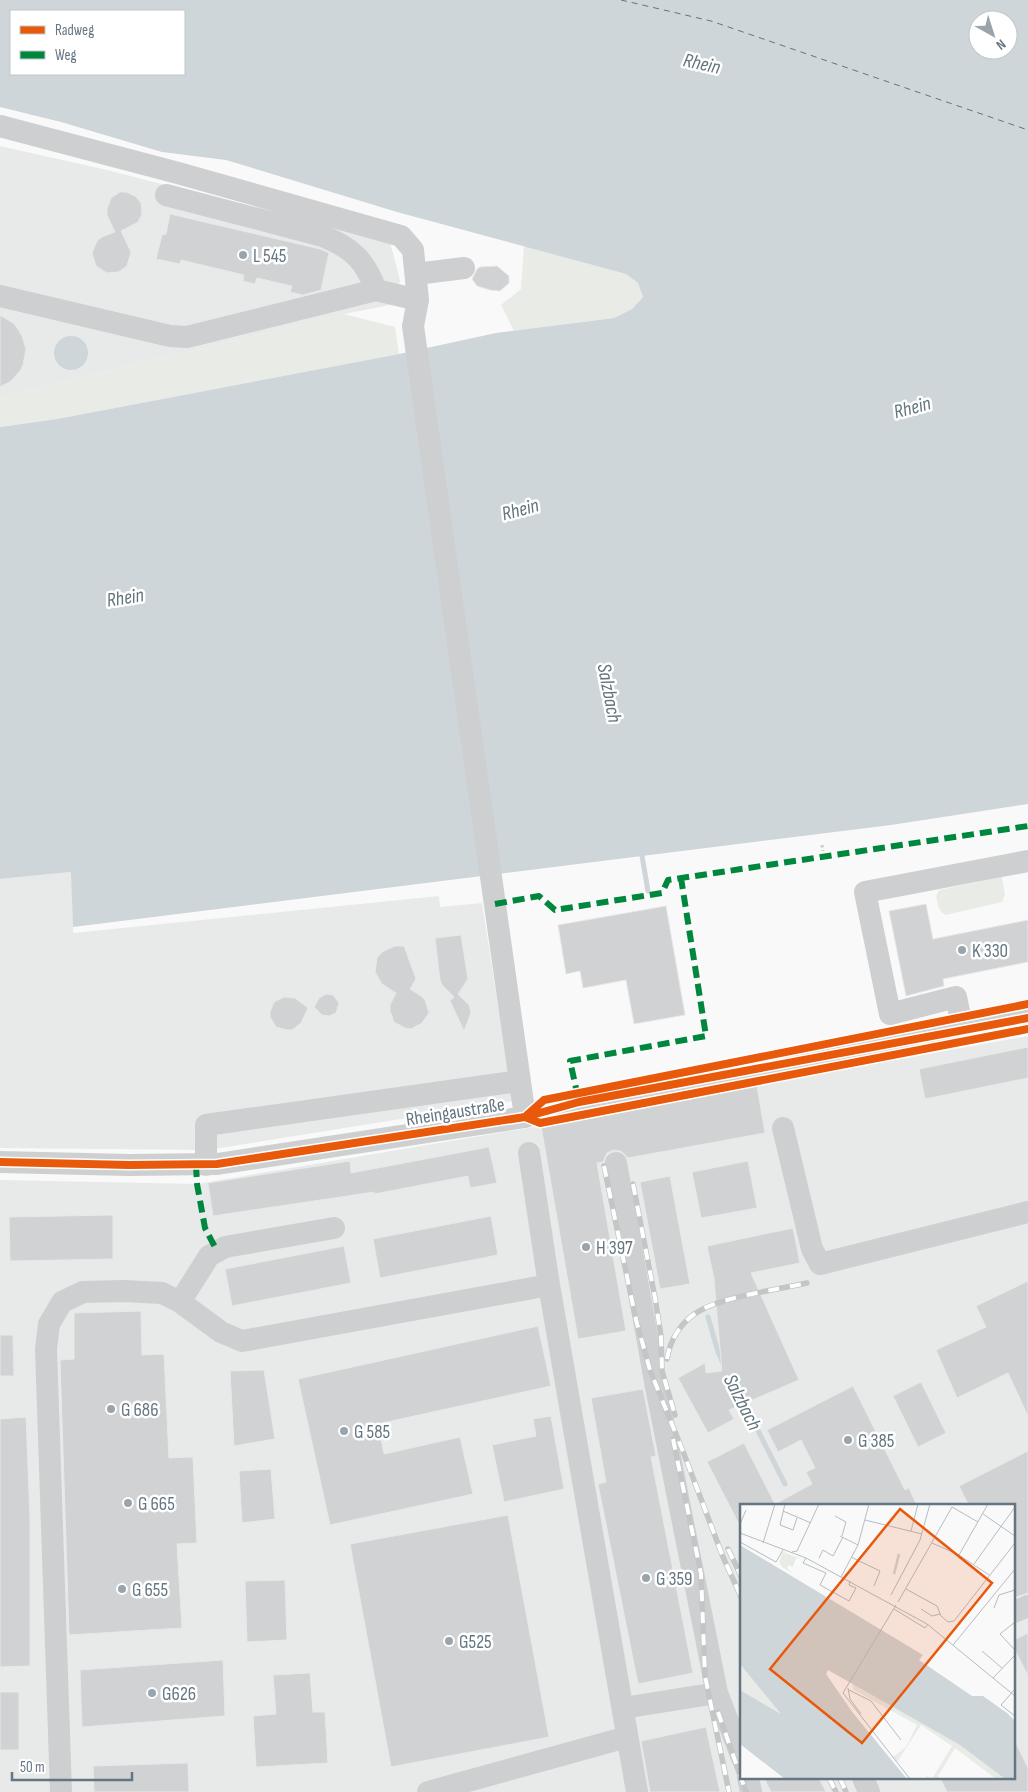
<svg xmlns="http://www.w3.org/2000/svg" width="1028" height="1792" font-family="'Sofia Sans Condensed',sans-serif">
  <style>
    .built { fill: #e8e9e9; fill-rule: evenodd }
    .green { fill: #e8ebe6 }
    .water { fill: #ced6d9; fill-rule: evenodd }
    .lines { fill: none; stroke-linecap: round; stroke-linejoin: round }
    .stream { stroke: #ced6d9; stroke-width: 5 }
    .ferry { stroke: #60757c; stroke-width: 1; stroke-dasharray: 6 5; stroke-linecap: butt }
    .building { fill: #d0d2d3; stroke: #e8e8e8 }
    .path { stroke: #cbcccd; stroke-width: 3; stroke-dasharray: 2.5 2.5; stroke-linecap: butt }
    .minor { stroke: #cecfd0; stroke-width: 22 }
    .rail-casing { stroke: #c3c5c6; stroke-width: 5.5 }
    .rail { stroke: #fff; stroke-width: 4; stroke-dasharray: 11; stroke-linecap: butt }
    .quiet { stroke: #00873e; stroke-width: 6; stroke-dasharray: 12 6; stroke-linecap: butt }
    .cycleway-casing { stroke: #fff; stroke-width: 11 }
    .cycleway { stroke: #e8590c; stroke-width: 8 }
    .poi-dot { fill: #99a4ac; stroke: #fff; stroke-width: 2 }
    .labels { text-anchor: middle; stroke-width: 5; stroke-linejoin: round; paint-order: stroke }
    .poi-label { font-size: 19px; fill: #657683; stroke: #fff; text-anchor: start }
    .street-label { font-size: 19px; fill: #657683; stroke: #fff }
    .water-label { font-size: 20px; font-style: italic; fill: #60757c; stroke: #fff }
    .inset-river { fill: none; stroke: #ced6d9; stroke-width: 2.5 }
    .inset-road { fill: none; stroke: #b5bdc3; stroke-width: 1 }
    .view { fill: #e8590c; fill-opacity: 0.15; stroke: #e8590c; stroke-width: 2.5 }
    .inset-edge { fill: none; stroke: #657683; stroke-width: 2.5 }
  </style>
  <rect width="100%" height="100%" fill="#f9f9f9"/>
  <path class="built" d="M0,146L107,170L390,242L400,280L395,304L344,314L0,397Z
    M72,872L73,933L439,896L440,907L482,903L513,1101L208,1150L0,1148V879Z
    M1028,1036V1792H0V1180L197,1184L534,1127L540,1124ZM742,1506H1014V1778H742Z"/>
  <path class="green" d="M524,246L626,274L638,283L643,297L632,309L614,318L514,331L501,305L521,289Z
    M344,314L395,327L399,354L57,419L0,427V397Z
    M1002,877L1005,894L1002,902L946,915C938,912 938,903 936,896L939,890Z"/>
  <path class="water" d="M0,0H1028V804L891,825L73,927L71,872L0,879V427L57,419L399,354L496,333L614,318L632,309L643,297L638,283L626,274L397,212L226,160L162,152L61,122L0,107ZM11,11H184V74H11ZM978,20H1008V50H978Z
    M54 353a17 17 0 1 1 34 0a17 17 0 1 1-34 0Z"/>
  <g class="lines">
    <path class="stream" d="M641,850L648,891
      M708,1317L718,1352L723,1363
      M741,1397L785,1484"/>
    <path class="ferry" d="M621,0L711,21L1028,130"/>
  </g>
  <path class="building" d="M120,192H126L135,196L141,203L142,214L138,222L121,231L131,252L127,266L118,272L107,273L96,266L92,253L97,241L102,237L115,232L107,215V209L111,198Z
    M170,214L320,249L327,252L329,253L321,290L303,295L290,292L292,286L257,278L255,284L243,281L244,275L181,260L180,264L156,259L162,235L166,234Z
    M497,266L509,276V283L500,291L490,290L477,286L472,279L477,269L480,267Z
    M0,315L13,323L18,329L22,336L26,349L23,365L20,371L11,381L0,387Z
    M926,904L933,939L1028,920V962L943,979L944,986L906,996L889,911Z
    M666,906L685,1015L634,1024L626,980L583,988L580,971L566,974L558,925Z
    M461,935L468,979L458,994L469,1005L471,1013L464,1031L450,1001L454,997L442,985L440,980L435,938Z
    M395,946H404L416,979L410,989L421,996L425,1000L429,1013L422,1023L411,1029L405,1028L394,1022L390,1011V1005L396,993L382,984L375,972L377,958L382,952Z
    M326,994L333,995L339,1003L336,1013L329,1016L322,1015L314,1007L319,998Z
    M284,997L295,998L308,1008L301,1023L292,1030H287L276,1027L270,1017V1012L274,1002Z
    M1028,1047V1078L925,1099L919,1069Z
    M757,1086L765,1133L628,1158L621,1151L613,1150L607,1153L603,1162L597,1163L626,1331L578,1339L541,1126L561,1121Z
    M489,1147L497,1183L470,1188L468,1176L374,1194V1192L213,1216L208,1183L350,1161L351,1173Z
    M748,1161L757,1208L701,1218L692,1172Z
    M670,1176L690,1284L660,1289L640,1182Z
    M113,1215V1259L10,1261L9,1217Z
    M491,1216L498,1255L380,1278L373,1239Z
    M793,1228L800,1263L751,1273L799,1380L729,1410L734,1419L708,1433L678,1378L705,1363L706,1373L722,1371L714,1279L707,1246Z
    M344,1246L351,1283L232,1306L225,1269Z
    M1028,1281V1416L1008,1373L957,1398L936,1350L986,1327L976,1306Z
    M141,1311L142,1355L164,1354L169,1458L193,1457L197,1543L177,1544L182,1628L69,1635L60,1360L74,1359V1313Z
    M538,1326L551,1386L378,1424L384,1454L460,1437L473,1494L330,1525L298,1379Z
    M0,1335H13L14,1376H0Z
    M264,1370L275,1439L234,1446L230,1371Z
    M921,1382L946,1433L918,1447L893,1396Z
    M853,1386L905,1490L909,1488L917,1506H742V1530L707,1462L744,1443L775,1504L812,1484L806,1472L815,1468L801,1440L778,1452L767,1430Z
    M643,1389L656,1456L651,1457L693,1673L638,1684L598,1484L606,1482L591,1398Z
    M551,1416L564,1489L504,1502L492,1445L536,1436L533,1419Z
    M26,1417L30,1517V1666L0,1667V1419Z
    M1028,1451V1593L1014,1598V1506H969L959,1486Z
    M271,1469L275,1519L242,1523L239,1471Z
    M508,1515L549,1737L391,1767L350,1544Z
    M285,1580L287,1640L247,1642L245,1581Z
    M1028,1633V1676L1014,1648V1640Z
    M223,1660L225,1716L82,1727L80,1670Z
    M310,1673L313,1712H325L328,1763L256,1767L253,1716L276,1714L273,1675Z
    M0,1692H19V1750H0Z
    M706,1727L720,1792H650L641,1741Z
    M1014,1739L1028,1768V1792H947L940,1778H1014Z
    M188,1763L189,1792H94L93,1766Z
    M764,1778H819L826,1792H771Z"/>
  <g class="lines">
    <path class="path" d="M822,845L823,851"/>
    <path class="minor" d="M0,126L178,173L401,236L413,250L418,300L413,326L525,1117
      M166,195L323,236C352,248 365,260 376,290L418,300
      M416,274L464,268
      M0,296L170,336L187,337L376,290
      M963,1030L956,997L890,1014L865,892L1028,861
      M783,1128L812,1249L820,1264L1028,1212
      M529,1153L549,1285L637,1792
      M0,1162L129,1165L217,1164L525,1117L579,1102L1028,1018
      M616,1163L656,1387L717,1693L742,1758
      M206,1165V1125L519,1081
      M180,1302L209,1256L225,1247L334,1228
      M1014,1612L1028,1606
      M623,1708L717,1693
      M748,1778L751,1792
      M863,1778L869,1792
      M61,1792L46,1349L49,1324L62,1302L83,1292L123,1291L162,1293L180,1302L221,1332L242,1341L549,1285
      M428,1792L627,1737"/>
    <defs>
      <path id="rail" d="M604,1166L636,1320L650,1370L684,1454L723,1557L742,1599
        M633,1184L655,1298L661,1336L662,1371L675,1415
        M667,1359C670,1339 682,1320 701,1310C727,1296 776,1290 807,1283
        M673,1439L701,1574L705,1676L729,1792
        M728,1549L742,1578
        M718,1712L746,1792
        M829,1778L836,1792
        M840,1778L846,1792"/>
    </defs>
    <use href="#rail" class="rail-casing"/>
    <use href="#rail" class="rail"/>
    <path class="quiet" d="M495,904L539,896L555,910L662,893L668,880L1028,826
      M578,1097L570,1061L706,1036L681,878
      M196,1165L197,1184L205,1228L217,1251"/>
    <defs>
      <path id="cycleway" d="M527,1115L544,1100L1028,1004
        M525,1117L540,1123L1028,1029
        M0,1162L129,1165L217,1164L525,1117L579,1102L1028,1018"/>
    </defs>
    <use href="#cycleway" class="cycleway-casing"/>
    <use href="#cycleway" class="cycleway"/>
  </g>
  <g class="poi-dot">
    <circle cx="243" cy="255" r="5"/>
    <circle cx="962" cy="950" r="5"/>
    <circle cx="586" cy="1247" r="5"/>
    <circle cx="111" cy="1409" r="5"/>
    <circle cx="344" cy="1431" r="5"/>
    <circle cx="848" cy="1440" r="5"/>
    <circle cx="128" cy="1503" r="5"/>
    <circle cx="646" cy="1578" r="5"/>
    <circle cx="122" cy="1589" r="5"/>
    <circle cx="449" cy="1641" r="5"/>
    <circle cx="152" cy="1693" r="5"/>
  </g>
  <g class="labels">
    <g class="poi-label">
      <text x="253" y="262">L 545</text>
      <text x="972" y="957">K 330</text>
      <text x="596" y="1254">H 397</text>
      <text x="121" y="1416">G 686</text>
      <text x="354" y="1438">G 585</text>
      <text x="858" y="1447">G 385</text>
      <text x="138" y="1510">G 665</text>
      <text x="656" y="1585">G 359</text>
      <text x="132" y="1596">G 655</text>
      <text x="459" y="1648">G525</text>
      <text x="162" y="1700">G626</text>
    </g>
    <g class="street-label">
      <text transform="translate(455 1111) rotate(-9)" y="7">Rheingaustraße</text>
    </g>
    <g class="water-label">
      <text transform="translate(702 63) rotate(13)" y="7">Rhein</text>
      <text transform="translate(912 407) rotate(-15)" y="7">Rhein</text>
      <text transform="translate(520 509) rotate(-15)" y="7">Rhein</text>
      <text transform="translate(125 597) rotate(-9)" y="7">Rhein</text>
      <text transform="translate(610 693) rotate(79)" y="7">Salzbach</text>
      <text transform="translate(743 1402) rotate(63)" y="7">Salzbach</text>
    </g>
  </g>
  <g transform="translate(740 1504)">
    <rect width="275" height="275" fill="#f9f9f9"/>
    <path d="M43,48L63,56L56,54L53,63L49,61L47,64L53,69L42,63L39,58ZM0,160L26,190L41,210L0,186ZM112,179L220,241L265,275H256L215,244L198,272L201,275H185L187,272L192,275L212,242L181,221L157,258L153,253L166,243L177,221L114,186Z" fill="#e8ebe6"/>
    <path d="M0,41L183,151L179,156L232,192H243L267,209L275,217V275H265L220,241L88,166L86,170L113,209L167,275H45L0,240V186L41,210L0,160Z" fill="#ced6d9"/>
    <path class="inset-river" d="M154,70L159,50M0,99L27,134L60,186L133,275"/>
    <path class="inset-road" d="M45,0L40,21L53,26L57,14M43,7L71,19M243,10L275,32M95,12L106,18L102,32M125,16L182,30M0,20L6,6M171,27L178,0M0,29L66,54L187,120L275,192M100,32L118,41L129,0M0,38L36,58L43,46M23,39L35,0M192,39L219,51L248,0M52,48L57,47L79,0M219,51L249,71M111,53L140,67L134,82M66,54L63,59L86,69L80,81L109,97L116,84L109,81L110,77M79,54L83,46L93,52L103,33M234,60L275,3M101,73L118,41M166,85L197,102L201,112L208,118L214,117L275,39M151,91L180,36L190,0M158,98L212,3L238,18M156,101L103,189L170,275M254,104L259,91L275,86M154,105L185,124L188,120M181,105L192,112L200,110M275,118L260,130L275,146M213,141L275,65M242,147L262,164M253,174L275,151M108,184L110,195L121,210M275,185L261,201L275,212M109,186L131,197L161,236"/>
    <path class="view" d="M160,5L252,79L122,239L30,165Z"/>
    <rect width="275" height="275" class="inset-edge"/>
  </g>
  <rect x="10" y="10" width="175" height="65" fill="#ffffff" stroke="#c1c8cd"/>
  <rect x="20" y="26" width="25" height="8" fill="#e8590c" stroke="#c1c8cd"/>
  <text x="55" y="35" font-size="15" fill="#657683">Radweg</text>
  <rect x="20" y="51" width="25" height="8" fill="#00873e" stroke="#c1c8cd"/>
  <text x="55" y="60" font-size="15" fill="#657683">Weg</text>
  <g transform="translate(993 35) rotate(141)"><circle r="24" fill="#ffffff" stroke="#c1c8cd"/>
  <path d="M0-4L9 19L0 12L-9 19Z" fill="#99a4ac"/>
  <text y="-8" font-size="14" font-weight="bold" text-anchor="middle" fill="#657683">N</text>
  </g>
  <path d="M12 1772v8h120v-8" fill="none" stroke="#657683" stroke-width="2.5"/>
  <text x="20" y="1772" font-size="15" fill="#657683" stroke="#ffffff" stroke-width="4" paint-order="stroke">50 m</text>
</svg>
